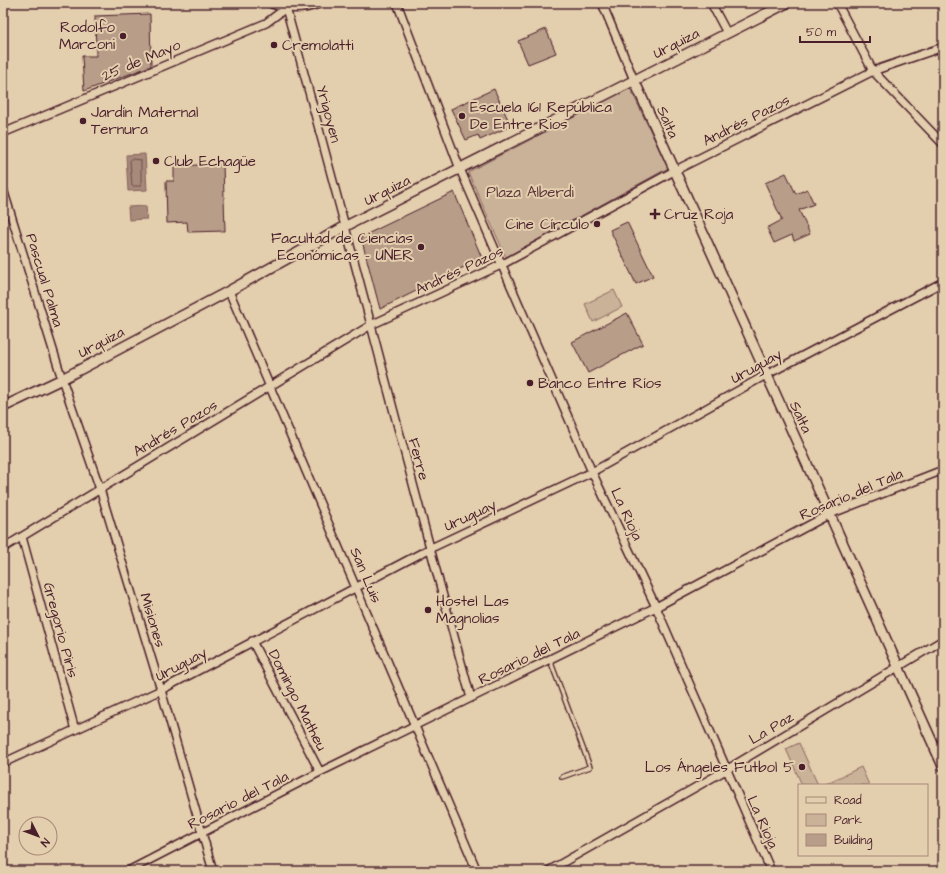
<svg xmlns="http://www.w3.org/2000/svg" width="946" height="874" font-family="'Architects Daughter',sans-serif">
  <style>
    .green { fill: #cab298; stroke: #8a6862 }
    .water { fill: #a78a7a; stroke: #825f5a }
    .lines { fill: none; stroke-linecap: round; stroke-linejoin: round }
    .shore { stroke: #6f4a4b; stroke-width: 1 }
    .building { fill: #b89d89; stroke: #4a1f2b }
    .service-casing { stroke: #4a1f2b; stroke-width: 6 }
    .minor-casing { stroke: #4a1f2b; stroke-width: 10 }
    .tertiary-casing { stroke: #4a1f2b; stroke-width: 12 }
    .service { stroke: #e3cead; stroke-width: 3.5 }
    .minor { stroke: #e3cead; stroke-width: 7 }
    .tertiary { stroke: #e3cead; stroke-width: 9 }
    .poi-dot { fill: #4a1f2b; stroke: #e3cead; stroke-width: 1.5 }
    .labels { text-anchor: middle; stroke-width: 4; stroke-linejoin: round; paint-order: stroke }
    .poi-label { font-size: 15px; fill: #4a1f2b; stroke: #e3cead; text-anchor: start }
    .street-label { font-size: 15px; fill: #4a1f2b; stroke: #e3cead }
    .park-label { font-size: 15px; fill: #5d353b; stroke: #e3cead }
  </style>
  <rect width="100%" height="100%" fill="#e3cead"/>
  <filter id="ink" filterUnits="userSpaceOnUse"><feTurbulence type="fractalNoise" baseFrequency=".025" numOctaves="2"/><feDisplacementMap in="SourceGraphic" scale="8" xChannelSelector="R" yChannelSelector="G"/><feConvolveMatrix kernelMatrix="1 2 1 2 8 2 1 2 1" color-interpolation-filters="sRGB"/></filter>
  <g filter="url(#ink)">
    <path class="green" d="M630,88L668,168L506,257L468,172Z
      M614,290L622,307L593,322L585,304Z
      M799,743L818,785H802L786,749Z
      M861,767L869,785H823Z"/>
    <path class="water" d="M145,154L147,190L128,191L126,155Z
      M146,206L147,219L129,220L128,207Z"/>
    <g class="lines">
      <path class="shore" d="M132,159L141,160V186H132L130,161Z"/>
    </g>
    <path class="building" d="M150,14L151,66L84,91L82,56H96L95,16Z
      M546,29L556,53L528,64L518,41Z
      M494,89L511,126L480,140L478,135L466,140L451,109Z
      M223,164L225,231L188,232L187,222L167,223L166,181H174V166Z
      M786,173L796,194L807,189L814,204L799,210L810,234L794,241L792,235L774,243L767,228L782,220L765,183Z
      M454,192L482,258L380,309L361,237Z
      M627,222L653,276L636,284L610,230Z
      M627,313L643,344L588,373L572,342Z"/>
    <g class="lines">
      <defs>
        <path id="service" d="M550,660L590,767L562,777"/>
        <path id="minor" d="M397,3L460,169L592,472L656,607L771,871
          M602,3L634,80
          M711,3L727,33
          M837,3L873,71L943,144
          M3,133L266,23L286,8C350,238 407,469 471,698
          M3,189L62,379L100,489L161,690L213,871
          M229,291L477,871
          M22,537L75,730
          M3,548L371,325L503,264L674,171L873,71L943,47
          M252,641L320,772
          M3,763L161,690L429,549L592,472L766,375L943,282
          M128,871L320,772L656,607L830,514L943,470
          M548,871L726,770L943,640"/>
        <path id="tertiary" d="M272,3C289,9 302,9 319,3
          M634,80L943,766
          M3,407L62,379L229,291L346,226L787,3"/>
      </defs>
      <use href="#service" class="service-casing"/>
      <use href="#minor" class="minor-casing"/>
      <use href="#tertiary" class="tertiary-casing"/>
      <use href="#service" class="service"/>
      <use href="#minor" class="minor"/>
      <use href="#tertiary" class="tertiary"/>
    </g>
  </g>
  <g class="poi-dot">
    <circle cx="123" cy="36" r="4"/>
    <circle cx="274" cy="45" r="4"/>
    <circle cx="462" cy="116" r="4"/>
    <circle cx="83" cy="121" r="4"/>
    <circle cx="156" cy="161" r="4"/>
    <path d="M653 208h4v4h4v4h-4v4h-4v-4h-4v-4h4z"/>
    <circle cx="597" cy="224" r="4"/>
    <circle cx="421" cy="247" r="4"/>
    <circle cx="530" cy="383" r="4"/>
    <circle cx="428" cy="610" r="4"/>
    <circle cx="802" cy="767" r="4"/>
  </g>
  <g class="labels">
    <g class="poi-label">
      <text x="115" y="32" text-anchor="end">Rodolfo<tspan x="115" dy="17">Marconi</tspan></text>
      <text x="282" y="50">Cremolatti</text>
      <text x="470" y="112">Escuela 161 República<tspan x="470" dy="17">De Entre Rios</tspan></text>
      <text x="91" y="117">Jardín Maternal<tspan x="91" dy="17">Ternura</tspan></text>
      <text x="164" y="166">Club Echagüe</text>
      <text x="664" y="219">Cruz Roja</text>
      <text x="589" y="229" text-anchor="end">Cine Círculo</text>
      <text x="413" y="243" text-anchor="end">Facultad de Ciencias<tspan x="413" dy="17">Económicas - UNER</tspan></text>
      <text x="538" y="388">Banco Entre Ríos</text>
      <text x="436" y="606">Hostel Las<tspan x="436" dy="17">Magnolias</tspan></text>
      <text x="794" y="772" text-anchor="end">Los Ángeles Futbol 5</text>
    </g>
    <g class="street-label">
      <text transform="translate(676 43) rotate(-27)" y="5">Urquiza</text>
      <text transform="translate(141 60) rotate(-23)" y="5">25 de Mayo</text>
      <text transform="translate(329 114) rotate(75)" y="5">Yrigoyen</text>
      <text transform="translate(746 120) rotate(-27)" y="5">Andrés Pazos</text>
      <text transform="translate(668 122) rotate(66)" y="5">Salta</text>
      <text transform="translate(387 190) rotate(-27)" y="5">Urquiza</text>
      <text transform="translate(459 270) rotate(-25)" y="5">Andrés Pazos</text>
      <text transform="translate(45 280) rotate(73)" y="5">Pascual Palma</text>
      <text transform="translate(101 342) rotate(-28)" y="5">Urquiza</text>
      <text transform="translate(756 366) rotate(-29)" y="5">Uruguay</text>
      <text transform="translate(801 417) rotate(65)" y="5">Salta</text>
      <text transform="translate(175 428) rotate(-31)" y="5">Andrés Pazos</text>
      <text transform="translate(419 459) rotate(75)" y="5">Ferre</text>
      <text transform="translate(851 494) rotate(-23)" y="5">Rosario del Tala</text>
      <text transform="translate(627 514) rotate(65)" y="5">La Rioja</text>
      <text transform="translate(470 515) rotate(-25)" y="5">Uruguay</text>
      <text transform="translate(366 575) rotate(67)" y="5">San Luis</text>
      <text transform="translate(153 620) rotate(73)" y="5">Misiones</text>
      <text transform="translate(61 630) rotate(75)" y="5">Gregorio Piris</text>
      <text transform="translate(529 656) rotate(-26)" y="5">Rosario del Tala</text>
      <text transform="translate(181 664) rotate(-28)" y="5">Uruguay</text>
      <text transform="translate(298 700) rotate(63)" y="5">Domingo Matheu</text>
      <text transform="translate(771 728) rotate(-31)" y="5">La Paz</text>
      <text transform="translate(238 800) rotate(-27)" y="5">Rosario del Tala</text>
      <text transform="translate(763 822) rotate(66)" y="5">La Rioja</text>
    </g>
    <g class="park-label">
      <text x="530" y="197">Plaza Alberdi</text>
    </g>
  </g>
  <rect width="946" height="874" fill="none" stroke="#e3cead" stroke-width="16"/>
  <rect x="8" y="8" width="930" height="858" fill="none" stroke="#4a1f2b" stroke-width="1.5" filter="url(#ink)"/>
  <rect x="798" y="784" width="130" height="72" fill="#e3cead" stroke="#a68879"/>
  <rect x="806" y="797" width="20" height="6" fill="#e3cead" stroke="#a68879"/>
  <text x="834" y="804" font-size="12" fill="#4a1f2b">Road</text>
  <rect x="806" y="814" width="20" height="12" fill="#cab298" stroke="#a68879"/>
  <text x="834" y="824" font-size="12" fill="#4a1f2b">Park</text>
  <rect x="806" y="834" width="20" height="12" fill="#b89d89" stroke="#a68879"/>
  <text x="834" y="844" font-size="12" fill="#4a1f2b">Building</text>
  <g transform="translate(38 836) rotate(132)"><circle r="19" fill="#e3cead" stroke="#a68879"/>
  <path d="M0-3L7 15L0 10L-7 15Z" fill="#4a1f2b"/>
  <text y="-6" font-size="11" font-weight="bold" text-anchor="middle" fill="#4a1f2b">N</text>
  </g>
  <path d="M800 36v6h70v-6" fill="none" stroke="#4a1f2b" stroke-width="2"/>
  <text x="806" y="36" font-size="12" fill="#4a1f2b" stroke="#e3cead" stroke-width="3" paint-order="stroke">50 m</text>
</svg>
